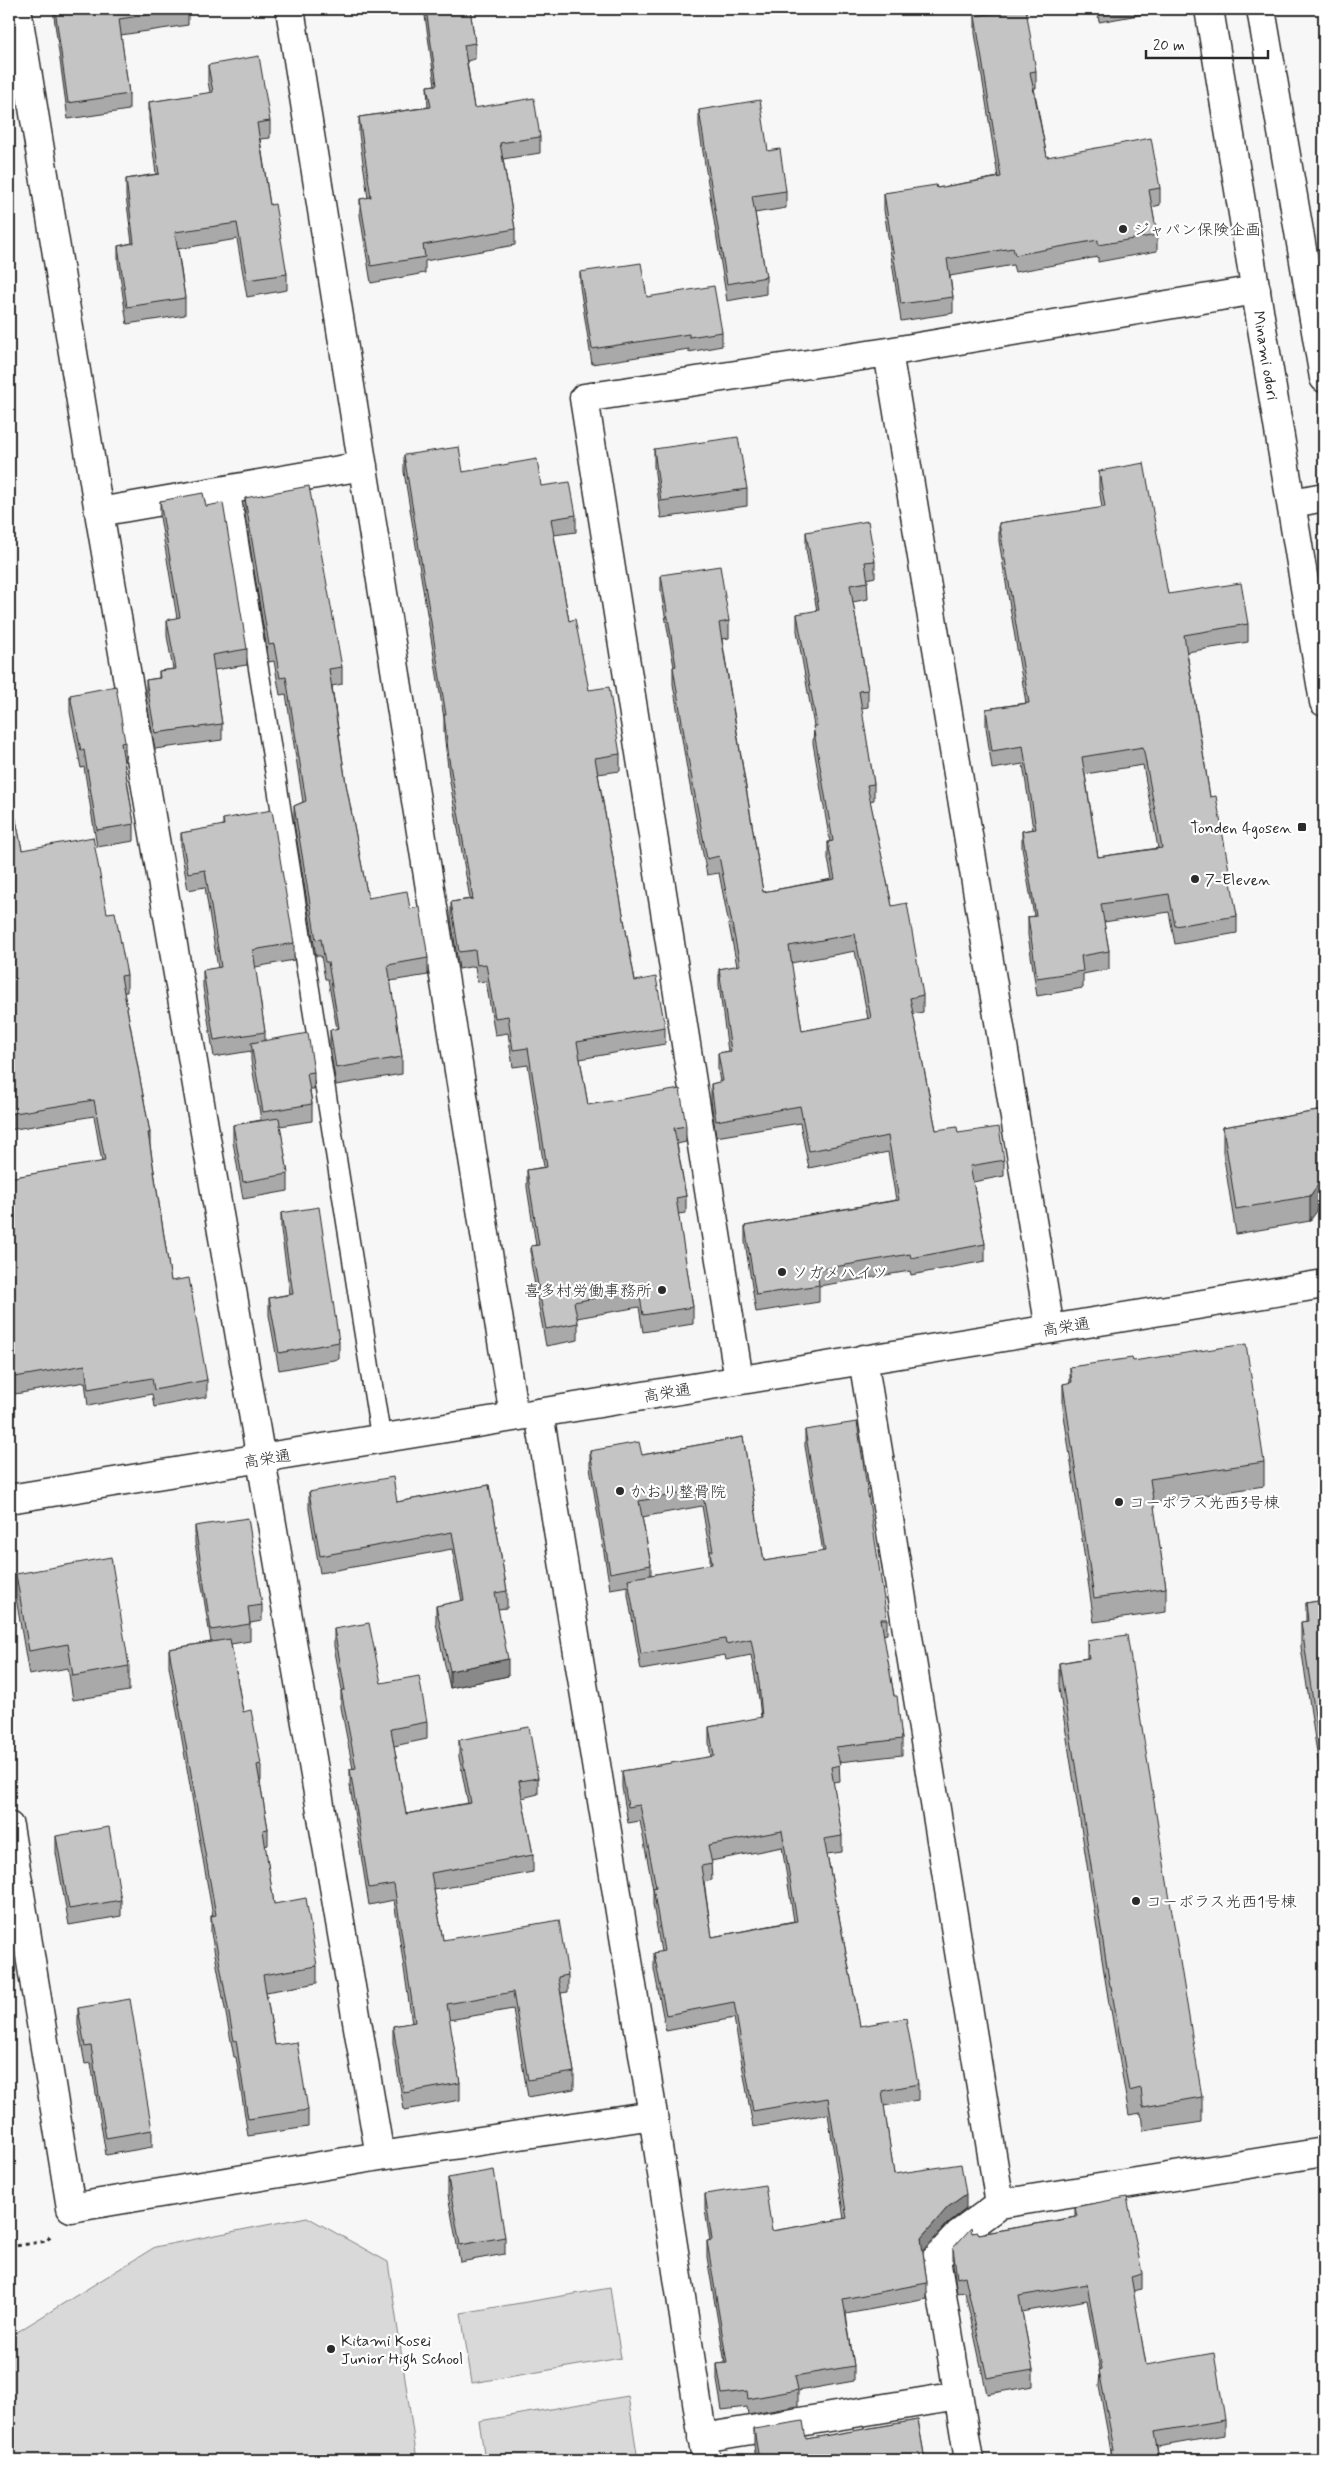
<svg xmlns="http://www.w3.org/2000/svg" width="1333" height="2469" font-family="Mynerve,'Klee One',sans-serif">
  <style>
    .pitch { fill: #d9d9d9; stroke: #828282 }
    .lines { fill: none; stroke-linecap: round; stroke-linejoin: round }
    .service-casing { stroke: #2b2b2b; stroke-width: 22 }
    .minor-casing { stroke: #2b2b2b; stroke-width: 31 }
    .tertiary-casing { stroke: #2b2b2b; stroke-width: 31 }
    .path { stroke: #2b2b2b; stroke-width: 3; stroke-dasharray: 4 4; stroke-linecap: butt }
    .service { stroke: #fff; stroke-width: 19 }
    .minor { stroke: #fff; stroke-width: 28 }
    .tertiary { stroke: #fff; stroke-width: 28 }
    .wall { fill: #a9a9a9; stroke: #2b2b2b; fill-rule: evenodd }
    .shaded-wall { fill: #898989; stroke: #2b2b2b }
    .building { fill: #c4c4c4; stroke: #2b2b2b; fill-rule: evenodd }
    .poi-dot { fill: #2b2b2b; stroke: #fff; stroke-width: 2 }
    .labels { text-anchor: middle; stroke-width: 4.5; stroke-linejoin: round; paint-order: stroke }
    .poi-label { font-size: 16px; fill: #2b2b2b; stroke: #fff; text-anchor: start }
    .street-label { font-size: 16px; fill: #2b2b2b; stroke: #fff }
  </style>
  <rect width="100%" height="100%" fill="#f7f7f7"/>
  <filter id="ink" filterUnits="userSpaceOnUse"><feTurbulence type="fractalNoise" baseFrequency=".02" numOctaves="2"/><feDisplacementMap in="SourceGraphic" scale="10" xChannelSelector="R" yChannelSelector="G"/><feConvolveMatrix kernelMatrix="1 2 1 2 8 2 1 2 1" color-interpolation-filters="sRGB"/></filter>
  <g filter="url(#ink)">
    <path class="pitch" d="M307,2217L388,2262L417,2460H9V2337L155,2247Z
      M610,2288L621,2358L472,2383L461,2313Z
      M628,2396L638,2460H485L479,2421Z"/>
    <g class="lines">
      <defs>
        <path id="service" d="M230,489L381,1439"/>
        <path id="minor" d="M17,9L99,512L380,2156
          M290,9L514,1416
          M888,352L1050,1329
          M1293,503L1324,497
          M99,512L363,466
          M863,1359L1000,2204L1324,2152
          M739,1380L584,398L888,352L1256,290
          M539,1413L653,2115L706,2460
          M9,1826L71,2208L380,2156L653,2115
          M702,2438L958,2396
          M969,2460L936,2259L959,2234L1000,2204"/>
        <g id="tertiary">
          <path id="s1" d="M1209,9L1324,702"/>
          <path d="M1261,9L1324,378"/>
          <path d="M9,1499C447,1428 886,1357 1324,1284"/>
        </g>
      </defs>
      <use href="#service" class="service-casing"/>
      <use href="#minor" class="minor-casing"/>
      <use href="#tertiary" class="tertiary-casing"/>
      <path class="path" d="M9,2247L47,2241L51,2235"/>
      <use href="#service" class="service"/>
      <use href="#minor" class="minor"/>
      <use href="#tertiary" class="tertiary"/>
    </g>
    <path class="wall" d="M53,9H188V25L121,35L129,94V110L68,119Z
      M424,9H470L475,43V59L467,61L474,108L540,137V153L503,159L515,229V245L425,261V273L371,283L360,215V199L368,198L359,134V117L428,107L427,86L435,85Z
      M1097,9H1144V14L1099,22Z
      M975,16L1036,71V88H1034L1047,157L1160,188V205L1152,207L1157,235V251L1098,262V257L1015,272L1013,265L950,276L953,297V313L901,321L884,210V193L937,188L998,177L975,33Z
      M208,65L270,121V138L260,139L270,205L287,274V290L247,297L237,239L178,249L185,298V315L127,324L118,262V246L132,243L126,196V179L156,174L149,119V102L210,93L208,81Z
      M699,110L768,151L786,191V208L755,213L766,277V294L727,301L699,127Z
      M580,272L722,332V346L689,352V349L592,364L580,287Z
      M654,449L747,489V506L661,518L654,466Z
      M404,455L463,472L541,486L576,515V532L554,535L569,621L589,690L620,754V771L598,774L635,981L665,1027V1044L580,1059L588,1105L686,1126V1142L677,1144L686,1196V1213L678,1214L693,1307V1324L643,1332L639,1307L577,1318L578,1323V1340L546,1346L531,1263V1246L536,1245L527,1187V1170L544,1167L528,1065L513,1067L508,1033L495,1035L486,981L477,982L475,966L459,969L451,919V902L470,899L449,776L444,732V718L404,472Z
      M1099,471L1168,594L1248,624V642L1187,652L1210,797L1237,916V933L1175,944L1169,912L1104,922L1109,951V969L1083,974V988L1037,996L1028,935V917L1034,916L1022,848V831L1033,829L1023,764L992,769L986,727V709L1026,703L999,541V523L1102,508L1099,488ZM1143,765L1158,848L1098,857L1085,774Z
      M245,498L342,667V684L332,686L346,784L368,898L410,909L428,958V975L390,981L402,1057V1074L336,1085L330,1047V1030L337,1029L328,979H325L321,956H316L294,823V806L303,802L286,694L280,695L274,661L269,662L245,515Z
      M160,501L206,506L247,649V665L214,670L222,724V740L155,749L146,697V680L159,678V671L173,669L167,636V620L177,618L160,517Z
      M806,532L875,561V577L867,579L868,599L853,602L868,690V707L861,708L874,784V800L870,801L892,906L923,995V1012L913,1014L936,1130L958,1133L1004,1160V1176L973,1182L985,1244V1261L911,1275L910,1271L819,1286V1302L756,1312L745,1242V1226L896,1200L888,1152L809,1168L800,1123L716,1137L711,1100V1084L720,1082L718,1070V1053L728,1051L719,985V969L737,966L719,873L707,875L688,775L673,684V667H674L661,592V575L729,621V638L722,639L763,892L832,879L828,859V842H830L813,743L814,726L797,631V614L817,611L806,549ZM855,951L868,1019L802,1031L791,963Z
      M70,695L125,742V759L124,760L134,824V841L97,847L84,767L81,768L70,712Z
      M9,785L22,850L107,913L127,975V992H124L150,1133V1145L171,1281L207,1380V1397L154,1407L152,1394L88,1406L85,1382L9,1395V1178L102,1162L94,1116L9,1130Z
      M223,819L294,943V960L255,967L265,1032V1041L314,1072V1089H310L312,1104V1121L280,1126L288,1174V1191L243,1199L233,1142V1125L261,1120L251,1060V1051L214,1057L203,987V970L218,968L205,887L188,890L181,850V833L223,826Z
      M1324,1110L1310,1221L1236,1234L1223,1152V1127Z
      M281,1213L339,1342V1359L279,1370L269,1315V1298L290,1294L281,1230Z
      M1133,1361L1264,1462V1486L1153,1503L1166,1588V1612L1094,1622L1063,1408V1384L1070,1383V1367Z
      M805,1430L887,1619V1634L883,1635L902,1739V1755L839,1762L840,1781L833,1782L842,1836V1852L827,1854L860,2026L918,2084V2100L884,2106L894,2174L966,2209L948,2223L923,2252L927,2283V2299L846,2314L854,2366V2381L798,2391V2406L748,2415L747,2407L722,2410L717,2380V2364L725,2363L707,2257V2241H710L705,2210V2194L772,2231L844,2219L828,2114L753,2127L734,2018L666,2031L654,1969V1953L661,1952L653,1904V1889L640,1821L628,1823L622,1787V1771L711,1757L709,1743V1727L761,1718L759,1699L751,1655L726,1660L725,1655L641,1670L628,1595V1586L610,1589L590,1467V1451L642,1455L743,1437L764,1561L823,1552L805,1446ZM702,1506L710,1553V1565L651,1575V1565L642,1517ZM782,1847L794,1921L712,1937L704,1882L712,1880L711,1861Z
      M489,1485L507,1591V1608L498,1609L508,1676L450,1688L436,1623V1606L462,1601L452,1549L320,1573L309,1509V1492L397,1502Z
      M195,1526L262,1605V1621L250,1623V1641L231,1644L243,1712L261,1764V1781L260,1782L268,1829V1845L265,1846L274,1904L317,1966V1983L266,1992L275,2045L308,2110V2127L248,2136L236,2057H234L211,1933V1916H213L169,1666V1649L211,1642L195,1543Z
      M16,1574L129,1666V1691L73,1700L68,1668L29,1675L16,1598Z
      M1324,1600V1799L1301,1647V1622H1306V1603Z
      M334,1629L381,1683L427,1722V1739L394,1746L406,1814L468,1803L459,1757V1740L538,1778V1794L522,1798L533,1855V1872L434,1890L443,1940L568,1975V1992L561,1993L574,2072V2089L528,2097L513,2009L449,2020L460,2083V2100L404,2110L393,2043V2026L412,2023L394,1900L369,1905L350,1786V1769H353L341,1707V1690H342L334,1646Z
      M1087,1641L1202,2097V2122L1143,2131L1141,2113L1129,2115L1111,2010H1110L1059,1688V1663L1087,1658Z
      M56,1836L121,1900V1916L69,1925L56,1853Z
      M78,2008L152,2130V2147L106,2155L91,2063L85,2064L78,2025Z
      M448,2178L505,2237V2254L460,2262L448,2195Z
      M1075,2207L1142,2273V2289L1133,2291L1146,2365L1225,2420V2435L1157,2447L1159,2460H1111V2451L1099,2386L1100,2370L1087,2300L1022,2312L1033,2370V2386L987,2394L965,2292L957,2293L953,2264V2248L972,2233L979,2234L1075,2217Z
      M918,2420L925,2460H756L754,2445V2429L806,2439Z"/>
    <path class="shaded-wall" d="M1324,1176V1201L1310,1221V1196Z
      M508,1659V1676L450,1688V1671Z
      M966,2194V2209L948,2223L921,2254V2238L948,2207Z"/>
    <path class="building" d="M55,9H188L119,19L129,94L68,103Z
      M426,9H470L475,43L464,45L474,108L534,98L540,137L500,143L515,229L423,245L425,257L371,266L360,199L371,197L359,117L431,107L427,86L437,85Z
      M1024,9H1026L1036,71L1030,72L1047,157L1151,138L1160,188L1149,190L1157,235L1098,245V240L1015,255L1013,248L947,259L953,297L901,304L884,193L936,185L937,188L1001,177L975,16Z
      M259,56L270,121L257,123L270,205L275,204L287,274L247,280L237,223L175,232L185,298L127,307L118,246L134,243L126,179L159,174L149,102L213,92L208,65Z
      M760,100L768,151L780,149L786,191L752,196L766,277L727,284L699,110Z
      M641,263L647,297L714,286L722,332L689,337V334L592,349L580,272Z
      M738,437L747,489L661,501L654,449Z
      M459,447L463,472L537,459L541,486L570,482L576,515L551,519L569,621L575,619L589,690L609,687L620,754L595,758L635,981L656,977L665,1027L577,1042L588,1105L680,1089L686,1126L674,1128L686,1196L676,1198L693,1307L643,1315L639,1290L574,1302L578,1323L546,1329L531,1246L539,1245L527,1170L547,1167L528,1048L513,1050L508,1016L495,1018L486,964L477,965L475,950L459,952L451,902L473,899L449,759L444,715H446L404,455Z
      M1144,463L1168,594L1241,583L1248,624L1184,635L1210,797L1216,796L1237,916L1175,926L1169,894L1101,904L1109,951L1081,956L1083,971L1037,978L1028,917L1036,916L1022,831L1036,829L1023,746L992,751L986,709L1029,703L999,523L1105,507L1099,471ZM1143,747L1162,848L1098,857L1082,757Z
      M309,486L342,667L329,669L346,784L368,898L407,891L410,909L420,907L428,958L388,965L402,1057L336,1068L330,1030L339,1028L328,962H325L321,939L316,940L294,806L306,801L286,677L280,678L274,644L269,645L245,498Z
      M203,493L206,506L223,503L247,649L212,655L222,724L155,733L146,680L160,678L159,671L176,669L167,620L180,617L160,501Z
      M868,521L875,561L865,562L868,582L850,585L868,690L859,691L874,784L867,785L892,906L907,903L923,995L910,998L936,1130L957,1127L958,1133L999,1127L1004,1160L970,1166L985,1244L911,1258L910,1254L817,1270L819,1285L756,1295L745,1226L899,1200L888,1136L809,1151L800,1106L716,1121L711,1084L723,1081L718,1053L731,1051L719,969L740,965L719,856L707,859L688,758L673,667L676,666L661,575L720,566L729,621L719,623L763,892L835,879L828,842L833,841L813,726H817L797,614L819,610L806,532ZM855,934L871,1018L802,1031L789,946Z
      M116,686L125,742L121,743L134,824L97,830L84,750L81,751L70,695Z
      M9,785L22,850L93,837L107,913L115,912L127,975L121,976L150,1133H148L171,1281L189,1278L207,1380L154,1390L152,1378L88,1389L85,1365L9,1378V1334L12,1333L9,1315V1178L105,1161L94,1100L9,1114Z
      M272,810L294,943L253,950L265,1032L214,1040L203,970L221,967L205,870L188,873L181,833L224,825L223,819Z
      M308,1033L314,1072L307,1073L312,1104L263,1112L251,1043Z
      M1324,1110V1176L1310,1196L1236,1209L1223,1127Z
      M279,1118L288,1174L243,1182L233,1125Z
      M319,1207L339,1342L279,1353L269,1298L293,1294L281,1213Z
      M1246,1344L1264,1462L1150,1479L1166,1588L1094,1598L1063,1384L1072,1382L1070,1367L1132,1358L1133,1361Z
      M857,1422L887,1619H881L894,1696H897L902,1739L836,1747L840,1765L831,1767L842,1836L824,1839L860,2026L906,2018L918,2084L882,2091L894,2174L961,2164L966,2194L948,2207L921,2238L927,2283L843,2299L854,2366L795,2376L798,2390L748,2399L747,2391L722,2394L717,2364L727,2363L707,2241L712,2240L705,2194L765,2185L772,2231L847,2218L828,2098L753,2111L734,2002L666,2015L654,1953L664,1951L653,1888L656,1887L640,1805L628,1807L622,1771L714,1756L709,1727L762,1717L759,1683L751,1639L726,1644L725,1639L641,1654L628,1579L712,1564L710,1551H713L702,1490L639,1501L651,1565L610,1573L590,1451L639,1442L642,1455L743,1437L764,1561L825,1551L805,1430ZM782,1831L797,1921L712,1937L701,1866L712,1864L708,1845Z
      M393,1477L397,1502L489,1485L507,1591L495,1593L508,1659L450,1671L436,1606L464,1600L452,1532L320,1556L309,1492Z
      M248,1518L262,1605L248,1607L250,1624L211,1630L195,1526Z
      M111,1557L129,1666L73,1676L68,1644L29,1651L16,1574Z
      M1324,1600V1774L1301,1622L1308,1621L1306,1603Z
      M369,1623L381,1683L419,1676L427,1722L391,1729L406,1814L471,1803L459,1740L529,1727L538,1778L519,1781L533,1855L431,1873L443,1940L559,1920L568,1975L558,1977L574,2072L528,2080L513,1992L447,2004L460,2083L404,2093L393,2026L415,2022L394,1884L369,1888L350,1769L356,1768L341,1690H345L334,1629Z
      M1127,1635L1202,2097L1143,2107L1141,2088L1129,2091L1111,1986H1110L1059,1663L1089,1658L1087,1641Z
      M230,1639L243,1712L251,1710L261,1764L257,1765L268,1829L263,1830L274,1904L306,1898L317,1966L263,1975L275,2045L297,2042L308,2110L248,2119L236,2040L234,2041L211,1916L216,1915L208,1870L169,1649Z
      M109,1827L121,1900L69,1909L56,1836Z
      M130,1999L152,2130L106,2138L91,2046L85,2047L78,2008Z
      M494,2170L505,2237L460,2245L448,2178Z
      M1127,2197L1142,2273L1131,2276L1146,2365L1214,2353L1225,2420L1154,2432L1159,2460H1113L1111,2449H1114L1099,2370L1102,2369L1087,2284L1019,2296L1033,2370L987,2378L965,2276L957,2278L953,2248L971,2228L972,2233L978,2232L979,2234L1077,2217L1075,2207Z
      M918,2420L925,2460H759L754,2429L803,2421L806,2439Z"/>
  </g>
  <g class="poi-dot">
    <circle cx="1123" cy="229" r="5"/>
    <rect x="1297" y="822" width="10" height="10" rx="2.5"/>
    <circle cx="1195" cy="879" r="5"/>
    <circle cx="782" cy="1272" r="5"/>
    <circle cx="662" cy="1290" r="5"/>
    <circle cx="620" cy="1491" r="5"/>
    <circle cx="1119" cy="1502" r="5"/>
    <circle cx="1136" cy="1901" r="5"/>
    <circle cx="331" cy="2349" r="5"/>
  </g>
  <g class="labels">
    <g class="poi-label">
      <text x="1133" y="235">ジャパン保険企画</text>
      <text x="1292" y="833" text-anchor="end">Tonden 4gosen</text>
      <text x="1205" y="885">7-Eleven</text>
      <text x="792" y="1278">ソガメハイツ</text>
      <text x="652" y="1296" text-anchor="end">喜多村労働事務所</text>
      <text x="630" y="1497">かおり整骨院</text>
      <text x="1129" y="1508">コーポラス光西3号棟</text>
      <text x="1146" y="1907">コーポラス光西1号棟</text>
      <text x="341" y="2346">Kitami Kosei<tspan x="341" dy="18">Junior High School</tspan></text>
    </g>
    <g class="street-label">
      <text dy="6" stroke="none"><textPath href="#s1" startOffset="351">Minami odori</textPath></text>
      <text transform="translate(1066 1326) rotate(-9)" y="6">高栄通</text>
      <text transform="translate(667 1392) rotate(-9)" y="6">高栄通</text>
      <text transform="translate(267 1458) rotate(-9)" y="6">高栄通</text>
    </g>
  </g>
  <rect width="1333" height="2469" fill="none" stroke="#fff" stroke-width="30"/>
  <rect x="15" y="15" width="1303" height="2439" fill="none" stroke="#2b2b2b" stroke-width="2" filter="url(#ink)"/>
  <path d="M1146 50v8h122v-8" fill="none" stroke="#2b2b2b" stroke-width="2.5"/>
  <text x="1153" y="50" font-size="15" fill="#2b2b2b" stroke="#ffffff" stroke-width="4" paint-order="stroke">20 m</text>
</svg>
